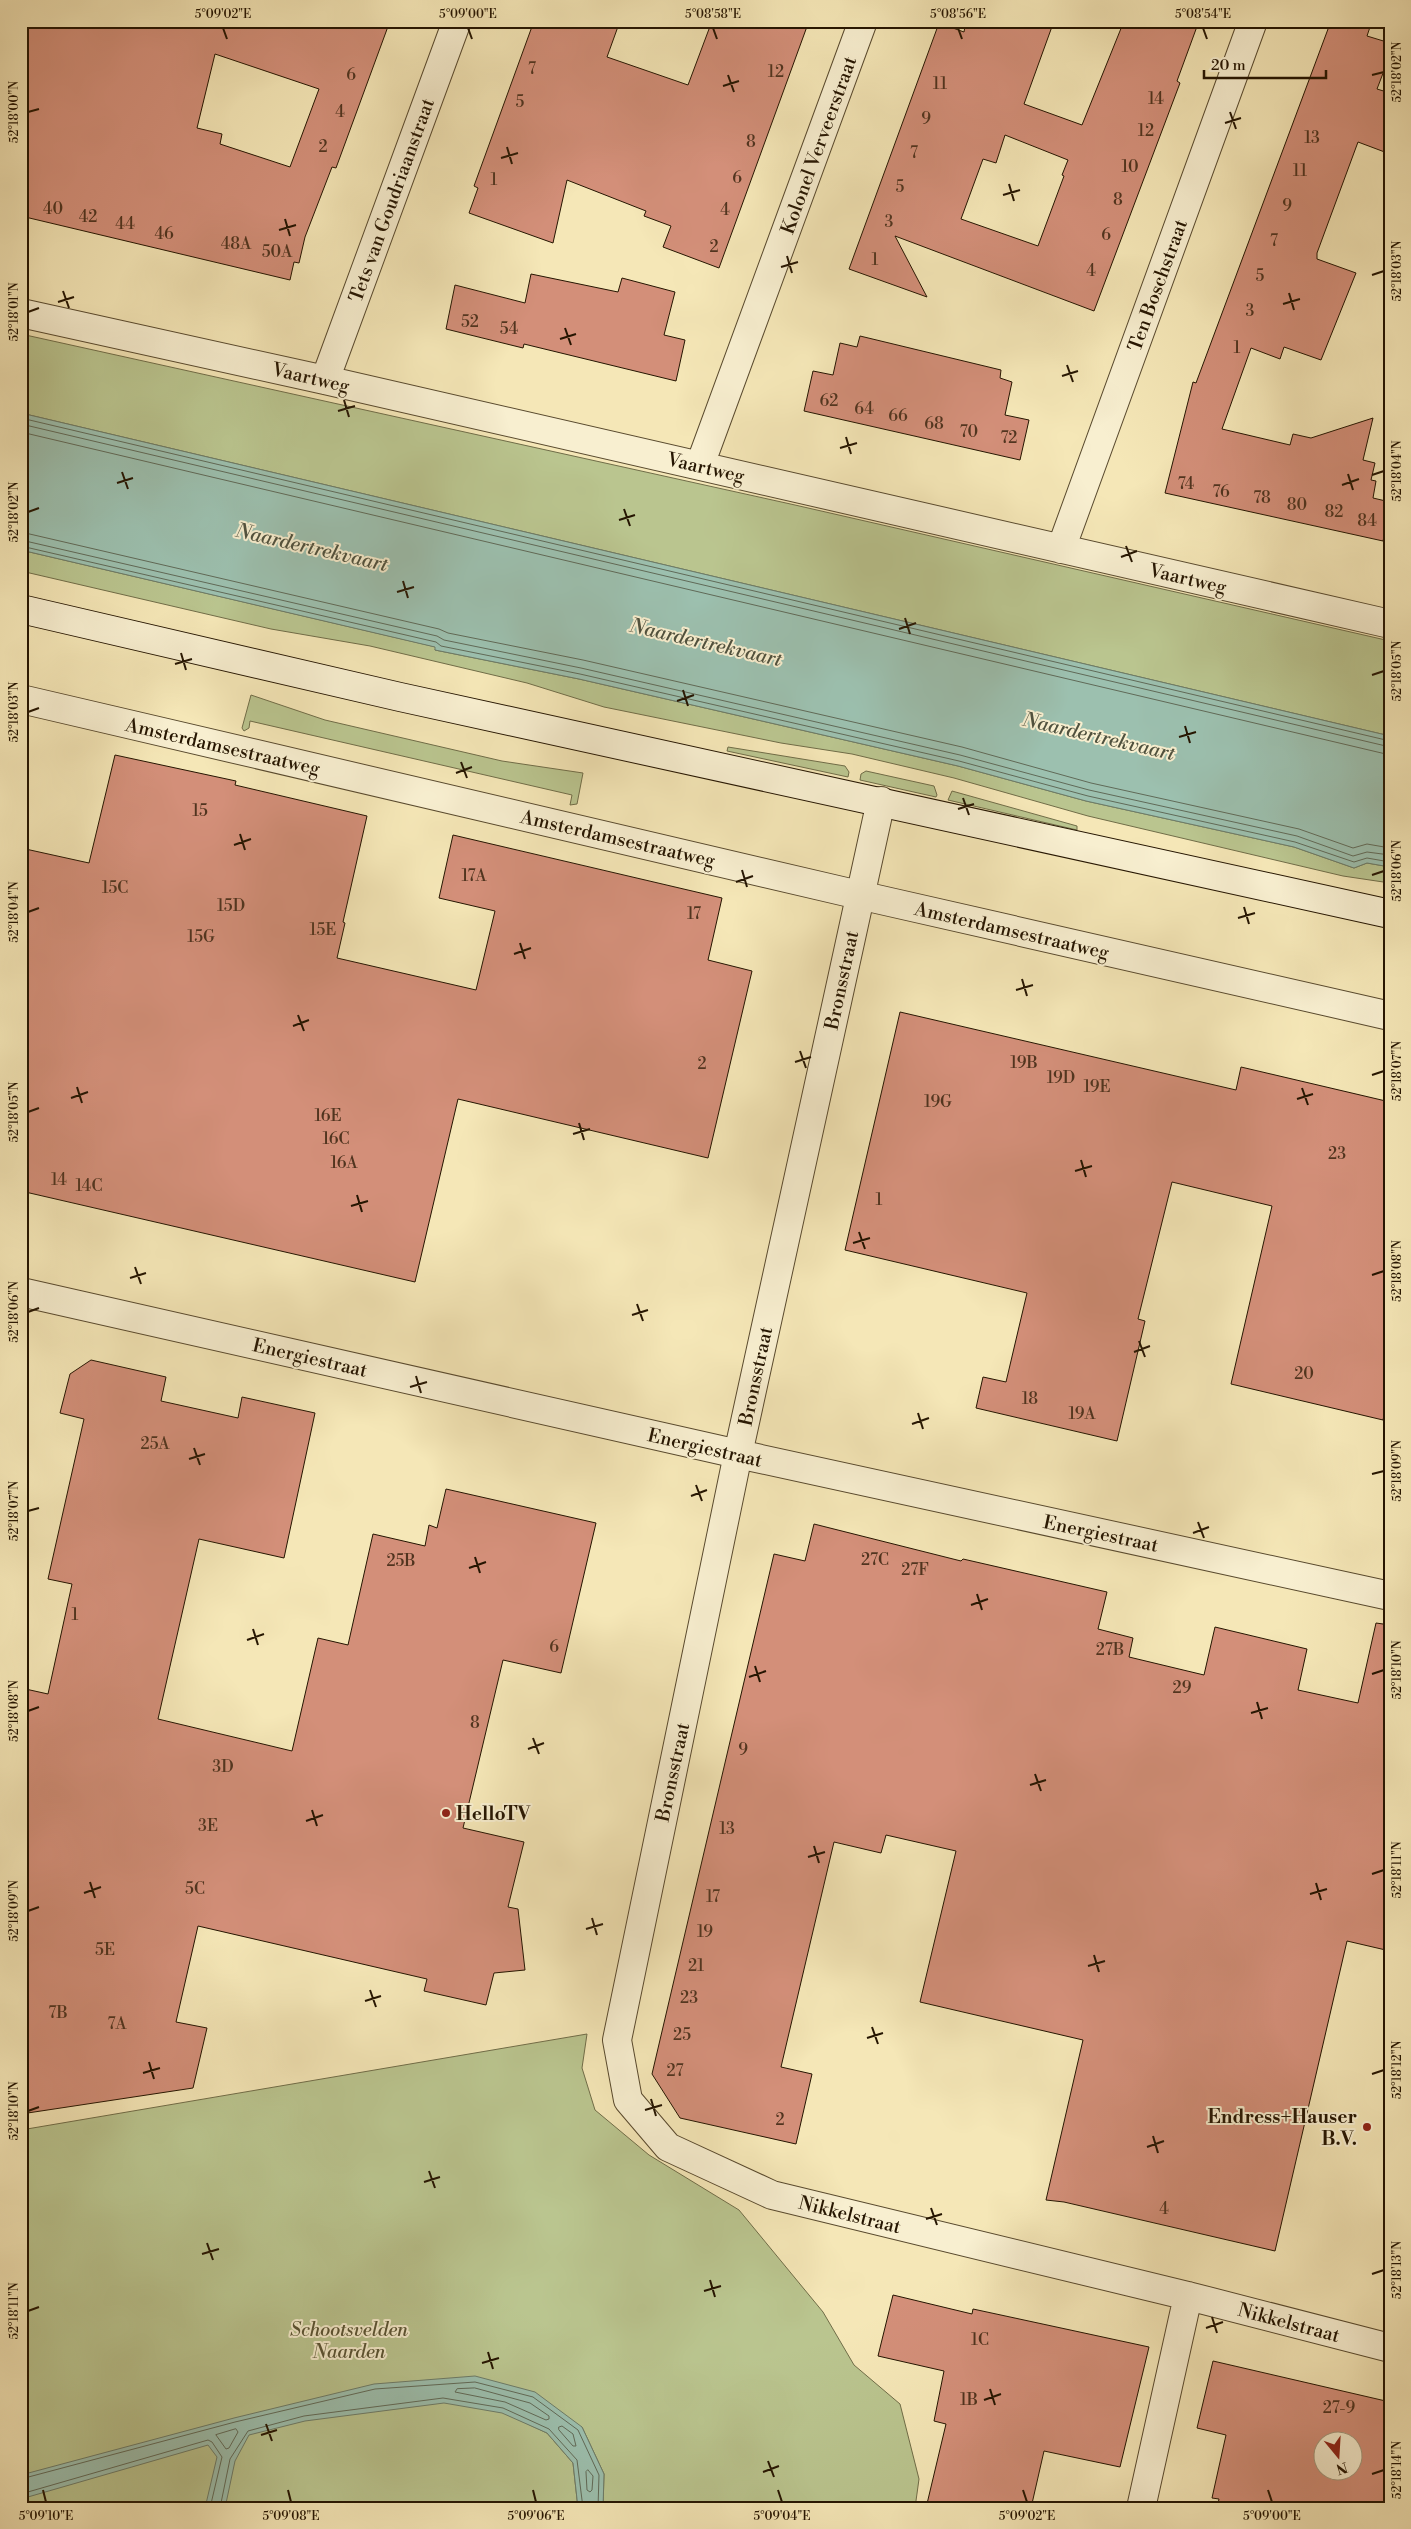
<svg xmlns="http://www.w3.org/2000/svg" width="1411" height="2529" font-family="'Libre Bodoni',serif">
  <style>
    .green { fill: #bac58f; stroke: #706d48 }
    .water { fill: #9cc0af; stroke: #6c7c69 }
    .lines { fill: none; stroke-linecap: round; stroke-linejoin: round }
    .shore { stroke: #606a58; stroke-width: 1 }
    .building { fill: #d38f79; stroke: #251501; fill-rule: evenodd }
    .street-casing { stroke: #594a2e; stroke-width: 30 }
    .secondary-casing { stroke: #251501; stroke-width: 30 }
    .street { stroke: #f8efd0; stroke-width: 28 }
    .secondary { stroke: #f8efd0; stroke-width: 28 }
    .ticks { fill: none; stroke: #251501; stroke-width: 2 }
    .poi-dot { fill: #8f2418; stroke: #f8efd0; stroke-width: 2 }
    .labels { text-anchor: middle; stroke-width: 4; stroke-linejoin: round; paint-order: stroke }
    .number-label { font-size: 16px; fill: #50341f }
    .street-label { font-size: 19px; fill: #251501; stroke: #f8efd0 }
    .poi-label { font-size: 19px; font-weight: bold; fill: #251501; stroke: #f8efd0; text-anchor: start }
    .park-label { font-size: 19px; font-style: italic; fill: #595333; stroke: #f8efd0 }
    .water-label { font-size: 20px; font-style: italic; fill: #4f513e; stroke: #f8efd0 }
    .neatline { fill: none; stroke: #251501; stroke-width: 2 }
    .ticks-label { font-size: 12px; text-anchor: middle; fill: #251501 }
  </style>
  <rect width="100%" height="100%" fill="#f5e7b7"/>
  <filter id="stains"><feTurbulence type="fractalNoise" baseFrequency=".004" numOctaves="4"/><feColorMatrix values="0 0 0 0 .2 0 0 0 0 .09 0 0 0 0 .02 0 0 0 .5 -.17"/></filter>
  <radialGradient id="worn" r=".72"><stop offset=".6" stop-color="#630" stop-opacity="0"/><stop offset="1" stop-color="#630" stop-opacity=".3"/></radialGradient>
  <path class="green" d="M21,334L795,505L1390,641V736L21,413Z
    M21,550L436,647L435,650L579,679L958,766L1086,801L1294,847L1354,868L1367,863L1390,867V883L1343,876L1088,816L954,778L852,754L781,743L604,707L527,683L370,646L271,629L21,571Z
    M251,695L325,720L502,761L583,773L577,804L570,805L572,795L250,721L249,728L244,731L242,728Z
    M728,747L845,766L849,772L848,777L727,751Z
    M866,771L934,786L937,795L936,797L860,780L861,774Z
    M952,791L1077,826V830L948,800Z
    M587,2034L582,2068L595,2110L649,2155L739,2210L823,2312L854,2365L900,2404L919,2479L915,2508H603L604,2474L582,2427L502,2412L547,2433L573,2463L578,2508H21V2130Z"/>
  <path class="water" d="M21,413L1390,736V867L1367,863L1354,868L1294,847L1086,801L958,766L579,679L435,650V647L21,550Z
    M475,2376L535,2392L582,2427L604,2474L603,2508H578L573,2463L547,2433L502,2413L444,2403L305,2421L249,2435L235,2461L225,2508H205L217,2457L208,2445L21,2499V2475L234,2418L374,2384Z"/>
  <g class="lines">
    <path class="shore" d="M21,418L1390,741
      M21,424L1390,747
      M21,432L1390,755
      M21,532L439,629L448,633L583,660L962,747L1091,783L1299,829L1353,848L1367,844L1390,848
      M21,540L437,636L444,640L581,668L960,755L1089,790L1297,836L1353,856L1367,852L1390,855
      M21,546L436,642L441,646L580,674L959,761L1088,796L1295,842L1354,862L1367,858L1390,862
      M475,2388L530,2403L549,2416V2419L546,2420L505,2402L455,2392L457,2389Z
      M559,2427L562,2426L573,2434L576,2446H573L559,2430Z
      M236,2429L238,2432L229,2448L226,2449L216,2435Z
      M588,2470L593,2476L592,2490L590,2492L587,2490L586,2472Z
      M21,2479L235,2422L375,2389L475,2382L533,2397L578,2430L599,2475L598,2508
      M21,2494L208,2440L212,2442L222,2457L210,2508
      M220,2508L230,2459L248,2431L304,2416L443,2398L503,2408L549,2429L577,2460L583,2508"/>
  </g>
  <path class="building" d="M21,21H390L336,168L332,167L305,237L299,263L294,262L290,280L21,216ZM215,54L319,89L290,167L220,144L222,134L197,128Z
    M534,21H620L607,57L688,85L712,21H809L719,268L663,247L671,226L644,216L646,211L567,180L553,243L469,213L478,188L474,186Z
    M966,21H1054L1024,104L1082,125L1124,21H1199L1177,81L1180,83L1094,311L895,236L927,297L849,269L939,23L964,32ZM1005,135L1068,160L1062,175L1064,176L1038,246L961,219L983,159L996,163Z
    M1331,21H1372L1367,36L1390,43V55L1377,89L1390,93V154L1358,142L1317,253V259L1356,273L1321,360L1284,347L1280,359L1251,348L1222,429L1290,445L1293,434L1311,438L1373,418L1363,460L1375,463L1371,480L1376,481L1373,498L1390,502V513L1383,541L1165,493L1193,382L1196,383Z
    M531,274L618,292L622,278L675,292L664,335L685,340L676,381L524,344L523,348L446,329L455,285L525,303Z
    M860,336L1001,370L1000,378L1012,382L1005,415L1029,420L1020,460L804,411L813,371L833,375L840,343L857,347Z
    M115,755L236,781L235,785L367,816L343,922L345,923L337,958L476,990L495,911L439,898L453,835L722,898L708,960L752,971L708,1158L458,1099L415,1282L21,1191V848L89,863Z
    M900,1012L1236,1090L1241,1067L1390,1102V1390L1383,1420L1231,1384L1272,1206L1172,1182L1138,1319L1145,1321L1117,1441L976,1408L983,1377L1006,1382L1027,1293L845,1250Z
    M91,1360L166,1377L161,1401L238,1418L242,1397L315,1413L284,1558L199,1539L158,1719L292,1751L318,1638L348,1645L373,1534L425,1546L429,1525L437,1528L446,1489L596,1523L561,1673L503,1660L463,1828L524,1842L508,1907L518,1909L525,1970L494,1973L486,2005L424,1991L427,1979L198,1926L176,2022L207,2028L193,2088L21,2114V1688L48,1694L72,1584L48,1579L84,1419L60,1413L70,1374Z
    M814,1524L961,1561L963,1559L1107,1592L1098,1629L1133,1638L1129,1657L1204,1675L1215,1627L1307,1649L1298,1690L1358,1703L1376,1623L1390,1625V1951L1347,1941L1275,2251L1064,2202L1046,2200L1083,2040L920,2002L956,1851L886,1835L881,1853L834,1842L781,2067L812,2074L796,2144L680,2118L652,2074L774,1554L805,1561Z
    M893,2295L972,2314L973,2309L1149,2347L1120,2467L1044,2451L1031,2508H926L946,2424L934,2421L944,2371L878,2356Z
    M1213,2361L1390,2402V2508H1217L1219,2499L1212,2498L1226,2435L1197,2428ZM1324,2442H1354V2472H1324Z"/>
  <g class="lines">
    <defs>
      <path id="street" d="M21,313L325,380L1390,624
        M325,380L457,21
        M700,465L863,21
        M1061,549L1253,21
        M21,699L859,895L1390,1016
        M881,801L738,1454L617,2040L628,2100L668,2147L772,2195L1188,2296L1390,2348
        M21,1292L738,1454L1390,1596
        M1141,2508L1188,2296"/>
      <path id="secondary" d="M21,609L400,697L1390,914"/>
    </defs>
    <use href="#street" class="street-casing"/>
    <use href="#secondary" class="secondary-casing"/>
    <use href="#street" class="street"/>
    <use href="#secondary" class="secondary"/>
  </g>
  <path class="ticks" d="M223,28L227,39M468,28L472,39M713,28L717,39M958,28L962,39M1203,28L1207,39M728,75L734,92M1372,75L1384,72M723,86L739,81M28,112L39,109M1230,112L1236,129M1225,123L1241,118M507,147L512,164M501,158L518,153M1009,184L1014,201M1003,195L1020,190M285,219L290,236M279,230L296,225M787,256L792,273M781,267L798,262M1372,275L1384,271M63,291L69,308M1289,293L1294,310M58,302L74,297M1283,304L1300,299M28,312L39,308M565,328L571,345M560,339L576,334M1067,365L1073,382M1062,376L1078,371M344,400L349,417M338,411L355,406M846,437L851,454M840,448L857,443M122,472L128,489M1348,474L1353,490M1372,475L1384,471M117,483L133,478M1342,485L1359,479M624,509L630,526M28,512L39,508M619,520L635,515M1126,546L1132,562M1121,557L1137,551M403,581L408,598M397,592L414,587M905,618L910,634M899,629L916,623M181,653L186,670M175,664L192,659M1372,675L1384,671M683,690L688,706M677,701L694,695M28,712L39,708M1185,726L1190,743M1179,737L1196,732M461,762L467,778M456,773L472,767M963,798L969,815M958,809L974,804M240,834L245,850M234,845L251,839M742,870L747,887M1372,875L1384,871M736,882L753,876M1244,907L1249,924M28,912L39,908M1238,918L1255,913M520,943L525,959M514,954L531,948M1022,979L1027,996M1016,990L1033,985M298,1015L304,1031M293,1026L309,1020M800,1051L806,1068M795,1062L811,1057M1372,1075L1384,1071M77,1087L82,1103M1302,1088L1308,1105M71,1098L88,1092M1297,1099L1313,1094M28,1112L39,1108M579,1123L584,1140M573,1134L590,1129M1081,1160L1086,1177M1075,1171L1092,1166M357,1195L362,1212M351,1206L368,1201M859,1232L865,1249M853,1243L870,1238M135,1267L141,1284M1372,1275L1384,1271M130,1278L146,1273M637,1304L643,1321M28,1312L39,1308M632,1315L648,1310M1139,1341L1145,1357M1134,1352L1150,1346M416,1376L421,1393M410,1387L427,1382M918,1413L923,1429M912,1424L929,1418M194,1448L200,1465M189,1459L205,1454M1372,1474L1384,1471M696,1485L702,1501M691,1496L707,1490M28,1511L39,1508M1198,1522L1204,1538M1193,1533L1209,1527M475,1557L480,1573M469,1568L486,1562M977,1594L982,1610M971,1605L988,1599M253,1629L258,1645M247,1640L264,1634M755,1666L760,1682M1372,1674L1384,1670M749,1677L766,1671M1257,1702L1262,1719M28,1711L39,1707M1251,1713L1268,1708M533,1738L539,1754M528,1749L544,1743M1035,1774L1041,1791M1030,1785L1046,1780M312,1810L317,1826M306,1821L323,1815M814,1846L819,1863M808,1857L825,1852M1372,1874L1384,1870M90,1882L95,1898M1316,1883L1321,1900M84,1893L101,1887M1310,1894L1327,1889M28,1911L39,1907M592,1918L597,1935M586,1929L603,1924M1094,1955L1099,1972M1088,1966L1105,1961M370,1990L376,2007M365,2001L381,1996M872,2027L878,2044M867,2038L883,2033M149,2062L154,2079M143,2073L160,2068M1372,2074L1384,2070M651,2099L656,2116M645,2110L662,2105M28,2111L39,2107M1153,2136L1158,2153M1147,2147L1164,2141M429,2171L435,2188M424,2182L440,2177M931,2208L937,2225M926,2219L942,2214M207,2243L213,2260M202,2254L219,2249M1372,2274L1384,2270M710,2280L715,2297M704,2291L721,2286M28,2311L39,2307M1212,2317L1217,2333M1206,2328L1223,2322M488,2352L493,2369M482,2363L499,2358M990,2389L995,2405M984,2400L1001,2394M266,2424L272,2441M261,2435L277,2430M768,2461L774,2477M763,2472L779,2466M1372,2474L1384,2470M43,2490L46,2502M288,2490L291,2502M533,2490L536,2502M778,2490L782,2502M1023,2490L1027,2502M1268,2490L1272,2502"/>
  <g class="poi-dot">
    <circle cx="446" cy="1813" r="5"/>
    <circle cx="1367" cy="2127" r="5"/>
  </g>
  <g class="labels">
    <g class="number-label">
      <text x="532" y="74">7</text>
      <text x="776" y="77">12</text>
      <text x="351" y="80">6</text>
      <text x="940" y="89">11</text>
      <text x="1156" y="104">14</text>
      <text x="520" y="107">5</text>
      <text x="340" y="117">4</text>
      <text x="926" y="124">9</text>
      <text x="1146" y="136">12</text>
      <text x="1312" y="143">13</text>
      <text x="751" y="147">8</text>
      <text x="323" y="152">2</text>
      <text x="914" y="158">7</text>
      <text x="1130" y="172">10</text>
      <text x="1300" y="176">11</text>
      <text x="737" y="183">6</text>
      <text x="494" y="185">1</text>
      <text x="900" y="192">5</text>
      <text x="1118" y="205">8</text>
      <text x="1287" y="211">9</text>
      <text x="53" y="214">40</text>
      <text x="725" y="215">4</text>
      <text x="88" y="222">42</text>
      <text x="889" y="227">3</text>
      <text x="125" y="229">44</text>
      <text x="164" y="239">46</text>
      <text x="1106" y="240">6</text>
      <text x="1274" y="246">7</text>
      <text x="236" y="249">48A</text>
      <text x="714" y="252">2</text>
      <text x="277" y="257">50A</text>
      <text x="875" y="265">1</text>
      <text x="1091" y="276">4</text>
      <text x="1260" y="281">5</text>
      <text x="1250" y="316">3</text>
      <text x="470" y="327">52</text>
      <text x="509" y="334">54</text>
      <text x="1237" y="353">1</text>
      <text x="829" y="406">62</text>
      <text x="864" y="414">64</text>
      <text x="898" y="421">66</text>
      <text x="934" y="429">68</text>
      <text x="969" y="437">70</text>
      <text x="1009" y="443">72</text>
      <text x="1186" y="489">74</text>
      <text x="1221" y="497">76</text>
      <text x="1262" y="503">78</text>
      <text x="1297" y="510">80</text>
      <text x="1334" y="517">82</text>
      <text x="1367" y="526">84</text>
      <text x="200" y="816">15</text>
      <text x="474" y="881">17A</text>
      <text x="115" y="893">15C</text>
      <text x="231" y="911">15D</text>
      <text x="694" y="919">17</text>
      <text x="323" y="935">15E</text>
      <text x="201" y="942">15G</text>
      <text x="1024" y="1068">19B</text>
      <text x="702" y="1069">2</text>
      <text x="1061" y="1083">19D</text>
      <text x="1097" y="1092">19E</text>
      <text x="938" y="1107">19G</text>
      <text x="328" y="1121">16E</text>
      <text x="336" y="1144">16C</text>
      <text x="1337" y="1159">23</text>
      <text x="344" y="1168">16A</text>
      <text x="59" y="1185">14</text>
      <text x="89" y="1191">14C</text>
      <text x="879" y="1205">1</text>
      <text x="1304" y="1379">20</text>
      <text x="1030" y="1404">18</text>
      <text x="1082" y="1419">19A</text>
      <text x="155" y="1449">25A</text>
      <text x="875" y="1565">27C</text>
      <text x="401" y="1566">25B</text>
      <text x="915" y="1575">27F</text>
      <text x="75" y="1620">1</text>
      <text x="554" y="1652">6</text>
      <text x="1110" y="1655">27B</text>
      <text x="1182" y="1693">29</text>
      <text x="475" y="1728">8</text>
      <text x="743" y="1755">9</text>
      <text x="223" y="1772">3D</text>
      <text x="208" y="1831">3E</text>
      <text x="727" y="1834">13</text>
      <text x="195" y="1894">5C</text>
      <text x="713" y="1902">17</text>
      <text x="705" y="1937">19</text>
      <text x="105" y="1955">5E</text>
      <text x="696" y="1971">21</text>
      <text x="689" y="2003">23</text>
      <text x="58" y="2018">7B</text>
      <text x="117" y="2029">7A</text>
      <text x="682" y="2040">25</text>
      <text x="675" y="2076">27</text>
      <text x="780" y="2125">2</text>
      <text x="1164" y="2214">4</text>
      <text x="980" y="2345">1C</text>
      <text x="969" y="2405">1B</text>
      <text x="1339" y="2413">27-9</text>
    </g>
    <g class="street-label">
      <text transform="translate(818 145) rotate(-70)" y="7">Kolonel Verveerstraat</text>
      <text transform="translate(391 200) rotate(-70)" y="7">Tets van Goudriaanstraat</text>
      <text transform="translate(1157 285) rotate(-70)" y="7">Ten Boschstraat</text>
      <text transform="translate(311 377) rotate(13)" y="7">Vaartweg</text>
      <text transform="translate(706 467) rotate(13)" y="7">Vaartweg</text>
      <text transform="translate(1188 578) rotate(13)" y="7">Vaartweg</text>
      <text transform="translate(223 746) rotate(13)" y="7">Amsterdamsestraatweg</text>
      <text transform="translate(618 838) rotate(13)" y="7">Amsterdamsestraatweg</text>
      <text transform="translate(1012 930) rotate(13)" y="7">Amsterdamsestraatweg</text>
      <text transform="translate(841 980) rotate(-78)" y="7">Bronsstraat</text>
      <text transform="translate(310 1357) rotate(13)" y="7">Energiestraat</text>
      <text transform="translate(755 1376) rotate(-78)" y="7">Bronsstraat</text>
      <text transform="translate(705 1447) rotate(13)" y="7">Energiestraat</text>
      <text transform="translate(1101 1533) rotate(12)" y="7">Energiestraat</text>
      <text transform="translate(672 1772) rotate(-78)" y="7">Bronsstraat</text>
      <text transform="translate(850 2214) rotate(14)" y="7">Nikkelstraat</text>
      <text transform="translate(1289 2322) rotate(15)" y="7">Nikkelstraat</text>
    </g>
    <g class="poi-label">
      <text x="456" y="1820">HelloTV</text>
      <text x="1357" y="2123" text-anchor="end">Endress+Hauser<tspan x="1357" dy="22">B.V.</tspan></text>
    </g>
    <g class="park-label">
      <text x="349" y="2336">Schootsvelden<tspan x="349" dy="22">Naarden</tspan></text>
    </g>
    <g class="water-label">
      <text transform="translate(312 547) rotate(13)" y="7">Naardertrekvaart</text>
      <text transform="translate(706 642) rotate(13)" y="7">Naardertrekvaart</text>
      <text transform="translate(1099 736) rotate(13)" y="7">Naardertrekvaart</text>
    </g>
  </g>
  <rect width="1411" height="2529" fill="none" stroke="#f5e7b7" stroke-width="55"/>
  <g transform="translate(1338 2456) rotate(162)"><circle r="24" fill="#f8efd0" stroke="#a4987d"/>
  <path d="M0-4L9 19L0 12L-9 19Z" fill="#8f2418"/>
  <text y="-8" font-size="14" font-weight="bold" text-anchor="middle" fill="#251501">N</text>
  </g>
  <path d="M1204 70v8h122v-8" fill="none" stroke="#251501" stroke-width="2.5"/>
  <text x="1211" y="70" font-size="15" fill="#251501" stroke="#f8efd0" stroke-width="4" paint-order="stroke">20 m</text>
  <rect x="28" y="28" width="1356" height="2474" class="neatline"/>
  <g class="ticks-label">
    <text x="223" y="18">5°09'02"E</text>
    <text x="468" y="18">5°09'00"E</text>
    <text x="713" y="18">5°08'58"E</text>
    <text x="958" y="18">5°08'56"E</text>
    <text x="1203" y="18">5°08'54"E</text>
    <text transform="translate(1397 72) rotate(-90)" y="4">52°18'02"N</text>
    <text transform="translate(14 112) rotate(-90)" y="4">52°18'00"N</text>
    <text transform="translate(1397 271) rotate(-90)" y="4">52°18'03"N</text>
    <text transform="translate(14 312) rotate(-90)" y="4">52°18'01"N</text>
    <text transform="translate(1397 471) rotate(-90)" y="4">52°18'04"N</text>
    <text transform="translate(14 512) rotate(-90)" y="4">52°18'02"N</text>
    <text transform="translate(1397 671) rotate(-90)" y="4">52°18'05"N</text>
    <text transform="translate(14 712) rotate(-90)" y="4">52°18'03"N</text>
    <text transform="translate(1397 871) rotate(-90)" y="4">52°18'06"N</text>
    <text transform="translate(14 912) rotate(-90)" y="4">52°18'04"N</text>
    <text transform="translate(1397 1071) rotate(-90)" y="4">52°18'07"N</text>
    <text transform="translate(14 1112) rotate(-90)" y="4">52°18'05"N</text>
    <text transform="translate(1397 1271) rotate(-90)" y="4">52°18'08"N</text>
    <text transform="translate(14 1312) rotate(-90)" y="4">52°18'06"N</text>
    <text transform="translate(1397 1471) rotate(-90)" y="4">52°18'09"N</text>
    <text transform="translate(14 1511) rotate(-90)" y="4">52°18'07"N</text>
    <text transform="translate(1397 1670) rotate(-90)" y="4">52°18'10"N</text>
    <text transform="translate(14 1711) rotate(-90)" y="4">52°18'08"N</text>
    <text transform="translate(1397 1870) rotate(-90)" y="4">52°18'11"N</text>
    <text transform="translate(14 1911) rotate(-90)" y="4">52°18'09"N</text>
    <text transform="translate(1397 2070) rotate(-90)" y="4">52°18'12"N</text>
    <text transform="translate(14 2111) rotate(-90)" y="4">52°18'10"N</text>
    <text transform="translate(1397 2270) rotate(-90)" y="4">52°18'13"N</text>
    <text transform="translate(14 2311) rotate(-90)" y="4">52°18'11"N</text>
    <text transform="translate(1397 2470) rotate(-90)" y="4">52°18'14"N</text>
    <text x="46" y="2520">5°09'10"E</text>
    <text x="291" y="2520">5°09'08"E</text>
    <text x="536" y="2520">5°09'06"E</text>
    <text x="782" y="2520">5°09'04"E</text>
    <text x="1027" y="2520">5°09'02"E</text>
    <text x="1272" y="2520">5°09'00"E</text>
  </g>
  <rect width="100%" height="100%" filter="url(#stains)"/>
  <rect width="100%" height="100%" fill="url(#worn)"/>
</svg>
